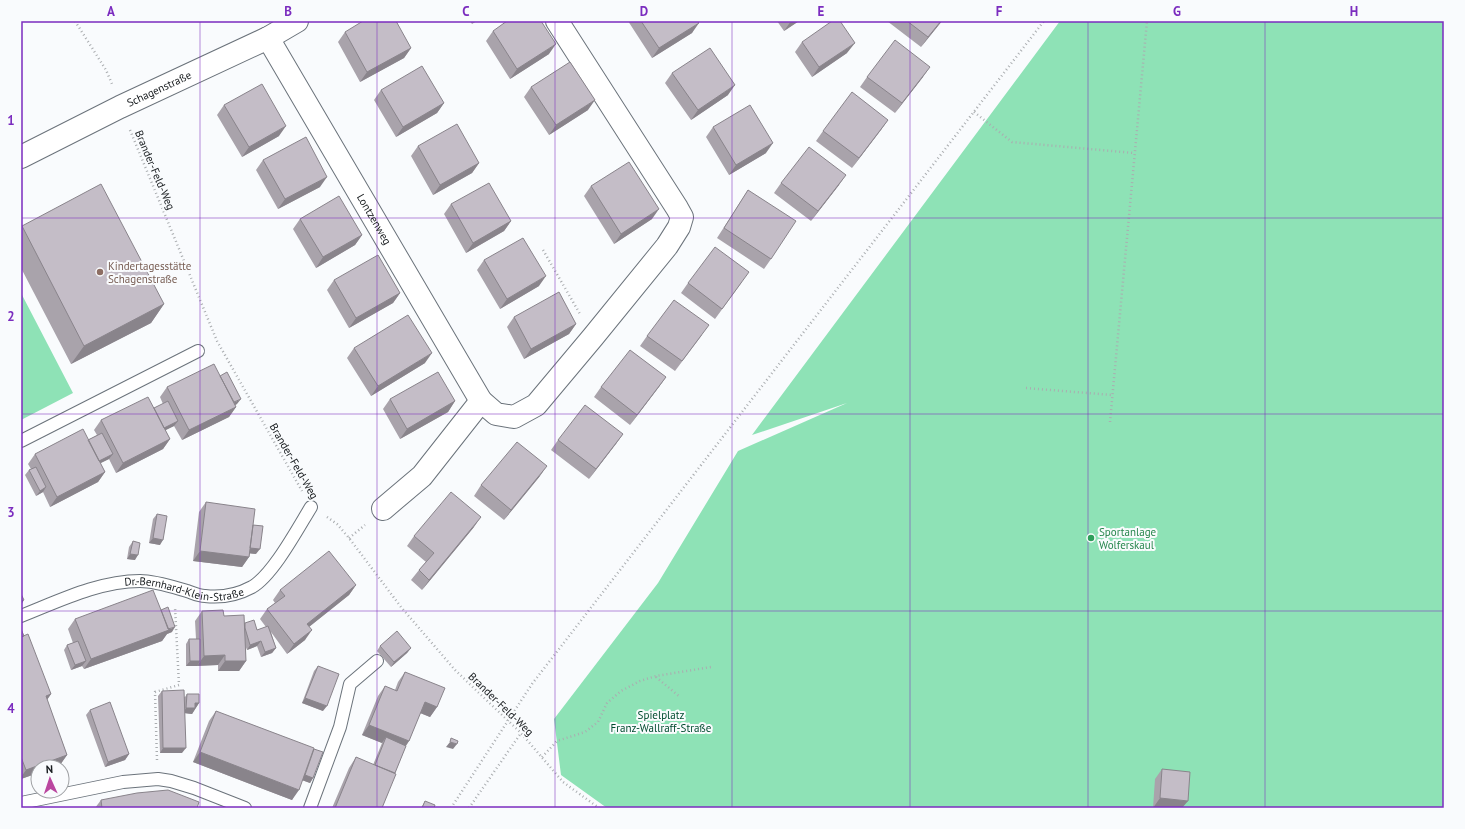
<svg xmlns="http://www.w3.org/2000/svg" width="1465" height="829" font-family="'PT Sans',sans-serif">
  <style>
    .green { fill: #8ee2b6 }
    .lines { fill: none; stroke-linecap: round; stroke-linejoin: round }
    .lane-casing { stroke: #6b737b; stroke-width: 14 }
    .street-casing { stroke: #6b737b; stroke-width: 24 }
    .path { stroke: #aaadb0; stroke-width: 2.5; stroke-dasharray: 1 3; stroke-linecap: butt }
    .lane { stroke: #fff; stroke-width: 12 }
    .street { stroke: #fff; stroke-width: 22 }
    .wall { fill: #a9a3ab }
    .shaded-wall { fill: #89848b }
    .building { fill: #c4bdc7; stroke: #89848b }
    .grid { fill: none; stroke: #7b2cbf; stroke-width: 1; stroke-opacity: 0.55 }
    .education-dot { fill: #8d6e63; stroke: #f9fbfd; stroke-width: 1.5 }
    .leisure-dot { fill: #2e9e5b; stroke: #f9fbfd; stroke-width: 1.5 }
    .labels { text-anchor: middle; stroke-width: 4; stroke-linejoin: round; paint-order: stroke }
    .street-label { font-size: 11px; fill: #171b1e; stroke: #f9fbfd }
    .education-label { font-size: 11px; fill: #785e54; stroke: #f9fbfd; text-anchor: start }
    .leisure-label { font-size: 11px; fill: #27864d; stroke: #f9fbfd; text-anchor: start }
    .park-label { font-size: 11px; fill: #004b2f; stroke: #f9fbfd }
    .neatline { fill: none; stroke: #7b2cbf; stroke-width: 1.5 }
    .grid-label { font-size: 13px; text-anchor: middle; font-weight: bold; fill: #7b2cbf }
  </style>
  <rect width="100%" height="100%" fill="#f9fbfd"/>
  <path class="green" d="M1060,21H1444V808H607L561,775L554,719L658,583L738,451L847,403L752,435Z
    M21,293L73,393L21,420Z"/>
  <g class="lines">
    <defs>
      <g id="lane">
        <path d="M21,441L198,351"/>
        <path id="s1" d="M21,616C59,601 99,581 140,581C155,581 173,587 187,591C193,593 199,596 205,596C221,598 237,595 252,587C273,575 298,528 311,507"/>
        <path d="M21,803L123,782L158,779L171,781L194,788L245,808"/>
        <path d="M310,808L340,727L350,684L377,661"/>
      </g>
      <g id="street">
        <path id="s2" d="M268,38L481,401L496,414L514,417L536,405L593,337L667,246L679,227L682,217L677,208L557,21"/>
        <path id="s3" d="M21,157L120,107L268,38L297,21"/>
        <path d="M383,509L422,476L481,401"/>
      </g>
    </defs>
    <use href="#lane" class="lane-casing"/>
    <use href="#street" class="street-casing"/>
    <path class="path" d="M75,21L106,70L112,84
      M974,112L1012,142L1134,153
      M130,130L217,341L302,491
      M543,250L580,314
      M1026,388L1112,395
      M1110,422L1147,21
      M327,517L337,524L349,538L401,607L455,670L521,733L563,782L599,808
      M349,538L365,525
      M656,677L680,697
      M542,757L557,741L585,732L598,722L607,703L621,691L640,681L656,676L711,667
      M157,760L155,692L179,685L175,607
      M451,808L532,684L1044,21
      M469,808L521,733"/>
    <use href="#lane" class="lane"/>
    <use href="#street" class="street"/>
  </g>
  <path class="wall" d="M470,21H477L472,24Z
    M628,21H697L692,33L652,58Z
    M777,21H799L784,31Z
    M887,21H942L921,47Z
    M493,31L549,54L510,79L486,41Z
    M345,32L411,48L404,58L360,82L338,42Z
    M802,42L847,53L812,77L795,52Z
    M672,73L728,95L691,120L665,83Z
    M867,77H923L895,113L860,87Z
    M531,87L588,110L549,135L524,97Z
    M381,90L444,103L437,113L396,137L374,100Z
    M224,105L279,136L242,157L217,115Z
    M888,120L852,168L816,141L823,131Z
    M713,127L766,153L729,175L706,137Z
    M418,146L479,163L472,173L433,195L411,156Z
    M263,160L320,187L278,209L256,170Z
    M781,183L839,185L811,221L774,193Z
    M591,186L652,219L614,244L584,196Z
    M748,190L771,259L764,269L717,238Z
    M451,204L511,221L504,231L466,253L444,214Z
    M300,219L362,235L355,245L316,268L293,229Z
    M21,226H22L164,304L151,323L71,364L21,268Z
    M484,260L539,286L500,309L477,270Z
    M334,280L400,293L393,303L349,328L327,290Z
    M742,282L715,319L681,293L688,283Z
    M514,317L576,324L569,334L524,359L507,327Z
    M702,335L675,371L640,346L647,336Z
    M354,348L425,363L371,396L347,358Z
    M220,376L237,404L235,405L236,407L229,417L182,440L174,426L165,430L170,439L163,449L116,473L109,459L100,463L105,472L98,482L50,507L43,492L36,496L25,475L29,470L31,469L28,464L35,454L88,440L97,435L94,430L101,420L154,408L163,404L160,397L167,387Z
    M666,377L630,425L594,397L601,387Z
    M390,399L455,401L448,412L400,439L383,409Z
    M623,434L589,479L551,450L558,440Z
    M540,476L504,520L474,496L481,485Z
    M206,502L256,554L250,553L249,557L242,567L193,561L199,512Z
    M157,514L160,545L149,543L153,519Z
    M474,527L422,590L411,580L419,570L426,562L407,546L414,536Z
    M133,541L135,560L127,559L129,547Z
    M356,585L349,595L309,627L305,640L287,654L271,632L276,648L272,653L261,657L257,646L247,650L245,645L246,661L239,671H218V665L186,666V644L189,639H196L195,621L202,611L224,616L245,623L257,630L266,627L260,619L267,609L275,603L273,600L280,590Z
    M161,610L172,632L167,634L162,641L84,669L82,666L71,670L64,650L67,645L73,643L68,629L75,619Z
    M21,629L24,636L51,694L47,700L67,755L60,765L54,767H38V773L21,779Z
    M380,646L411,648L407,653L391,667L377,651Z
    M318,666L323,711L302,703L314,671Z
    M405,672L437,707L430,717L420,713L409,741L406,746L395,773L382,808H332L349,768L356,757L373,765L382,743L362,735L378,696L385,686L395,690L398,682Z
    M162,691L185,697L187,694L199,703L192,714L185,713L182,753H160L158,696Z
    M90,710L129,754L125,760L105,767L86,715Z
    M216,711L313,778L310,783L302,780L292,800L193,762L209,721Z
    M1162,769L1182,808H1153L1155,779Z
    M101,800L197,808H95Z
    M425,801L434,808H421Z"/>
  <path class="shaded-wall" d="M791,21H799L784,31Z
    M941,21H942L921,47L928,37Z
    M699,23L692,33L652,58L659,48Z
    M855,43L847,53L812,77L819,67Z
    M556,44L549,54L510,79L517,69Z
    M411,48L404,58L360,82L367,72Z
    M930,67L923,77L895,113L902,103Z
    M735,85L728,95L691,120L698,110Z
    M595,100L588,110L549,135L556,125Z
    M444,103L437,113L396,137L403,127Z
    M888,120L881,130L852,168L859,158Z
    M286,126L279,136L242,157L249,147Z
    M773,143L766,153L729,175L736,165Z
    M479,163L472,173L433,195L440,185Z
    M846,175L839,185L811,221L818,211Z
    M327,177L320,187L278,209L285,199Z
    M659,209L652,219L614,244L621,234Z
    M511,221L504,231L466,253L473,243Z
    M362,235L355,245L316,268L323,257Z
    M546,276L539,286L500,309L507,299Z
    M400,293L393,303L349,328L356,318Z
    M164,304L151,323L71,364L84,346Z
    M576,324L569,334L524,359L531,349Z
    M432,353L425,363L371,396L378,386Z
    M666,377L659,387L630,425L637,415Z
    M241,399L237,404L225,410L229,405Z
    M455,401L448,412L400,439L407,429Z
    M236,407L229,417L182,440L189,430Z
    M178,421L174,426L156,435L159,430Z
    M623,434L616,444L589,479L596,469Z
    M170,439L163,449L116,473L123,463Z
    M113,454L109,459L91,468L94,463Z
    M547,466L540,476L504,520L511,510Z
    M105,472L98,482L50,507L57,497Z
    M46,487L43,492L36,496L40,491Z
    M481,517L474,527L422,590L429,580Z
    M153,538L163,540L160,545L149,543Z
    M248,547L260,549L256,554L244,553Z
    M200,551L249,557L242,567L193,561Z
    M130,554L138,555L135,560L127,559Z
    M356,585L349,595L300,634L307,624Z
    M24,600L21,605V601Z
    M175,627L172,632L167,634L162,641L84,669L91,659Z
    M312,630L305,640L287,654L294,644Z
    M261,641L257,646L247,650L250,645Z
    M276,648L272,653L261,657L265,652Z
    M411,648L407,653L391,667L394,662Z
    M225,655L218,665L197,666L204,656Z
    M86,661L82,666L71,670L75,665Z
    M190,661H200L197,666H186Z
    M225,661H246L239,671H218Z
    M51,694L44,704L46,696Z
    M305,698L327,706L323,711L302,703Z
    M425,702L437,707L430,717L418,712Z
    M195,703H199L192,714L183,713L186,708Z
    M369,725L409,741L402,751L386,737L382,743L362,735Z
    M450,742L457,744L453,749L446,747Z
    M163,748H186L182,753H160Z
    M200,752L299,790L292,800L193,762Z
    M129,754L125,760L105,767L108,762Z
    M67,755L60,765L54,767H38V773L21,779V777L26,770Z
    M303,774L313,778L310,783L299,779Z
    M1160,798L1188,801L1182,808H1153Z"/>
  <path class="building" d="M363,21H396L411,48L367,72L345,32Z
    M507,21H541L556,44L517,69L493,31Z
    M641,21H697L699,23L659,48Z
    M832,21H840L855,43L819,67L802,42Z
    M907,21H941L928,37Z
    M895,40L930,67L902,103L867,77Z
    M710,48L735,85L698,110L672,73Z
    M570,62L595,100L556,125L531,87Z
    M422,66L444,103L403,127L381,90Z
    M262,84L286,126L249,147L224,105Z
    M852,92L888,120L859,158L823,131Z
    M750,105L773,143L736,165L713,127Z
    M457,124L479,163L440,185L418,146Z
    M306,137L327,177L285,199L263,160Z
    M809,147L846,175L818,211L781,183Z
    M629,162L659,209L621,234L591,186Z
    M489,183L511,221L473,243L451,204Z
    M101,184L164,304L84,346L22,226Z
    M748,190L796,221L771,259L724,228Z
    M339,196L362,235L323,257L300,219Z
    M523,238L546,276L507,299L484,260Z
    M715,247L749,272L722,309L688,283Z
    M378,255L400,293L356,318L334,280Z
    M559,292L576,324L531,349L514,317Z
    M674,300L709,325L682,361L647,336Z
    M408,315L432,353L378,386L354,348Z
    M630,350L666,377L637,415L601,387Z
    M214,364L236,407L189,430L167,387Z
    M227,372L241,399L234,402L220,376Z
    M438,372L455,401L407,429L390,399Z
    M148,397L170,439L123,463L101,420Z
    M168,401L178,421L164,428L154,408Z
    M585,405L623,434L596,469L558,440Z
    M83,429L105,472L57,497L35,454Z
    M102,433L113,454L99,461L88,440Z
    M517,442L547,466L511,510L481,485Z
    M36,467L46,487L40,491L29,470Z
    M451,492L481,517L429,580L419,570L434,553L414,536Z
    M206,502L255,509L249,557L200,551Z
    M157,514L167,516L163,540L153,538Z
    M253,525L263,526L260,549L250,548Z
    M133,541L140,543L138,555L130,554Z
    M329,551L356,585L307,624L312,630L294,644L267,609L285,596L280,590Z
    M153,590L169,630L91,659L75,619Z
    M21,594L24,600L21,601Z
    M168,607L175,627L168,629L161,610Z
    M223,610L224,616L244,615L246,661H225V655L204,656L202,611Z
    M254,620L257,630L268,626L276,648L265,652L261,641L250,645L245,628V623Z
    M21,629L24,636L21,637Z
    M397,631L411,648L394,662L380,646Z
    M28,634L51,694L46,696L67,755L26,770L21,757V637Z
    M189,639H200V661H190Z
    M78,641L86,661L75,665L67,645Z
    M318,666L339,674L327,706L305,698Z
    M405,672L445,688L437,707L425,702L409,741L369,725L385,686L397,691Z
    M184,690L186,748H163L162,691Z
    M187,694H199V703H195V708H186Z
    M110,702L129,754L108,762L90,710Z
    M216,711L314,748L299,790L200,752Z
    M386,737L406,746L395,773L375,765Z
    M451,738L458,741L457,744L450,742Z
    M314,749L323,752L313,778L305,775Z
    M356,757L396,774L382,808H335Z
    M1162,769L1190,772L1188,801L1160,798Z
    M168,790L199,802L197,808H102L101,800L137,793Z
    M425,801L435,805L434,808H422Z"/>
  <path class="grid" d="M200,21V808M377,21V808M555,21V808M732,21V808M910,21V808M1088,21V808M1265,21V808M21,218H1444M21,414H1444M21,611H1444"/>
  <circle class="education-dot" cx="100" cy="272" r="4"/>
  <circle class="leisure-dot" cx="1091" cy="538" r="4"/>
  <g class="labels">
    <g class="street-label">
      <text dy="4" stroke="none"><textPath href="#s3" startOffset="154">Schagenstraße</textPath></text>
      <text transform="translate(155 170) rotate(67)" y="4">Brander-Feld-Weg</text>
      <text dy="4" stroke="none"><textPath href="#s2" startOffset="210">Lontzenweg</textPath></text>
      <text transform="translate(294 461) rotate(60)" y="4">Brander-Feld-Weg</text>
      <text dy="4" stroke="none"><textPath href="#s1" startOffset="170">Dr.-Bernhard-Klein-Straße</textPath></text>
      <text transform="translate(501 704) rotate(44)" y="4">Brander-Feld-Weg</text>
    </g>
    <g class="education-label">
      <text x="108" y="270">Kindertagesstätte<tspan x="108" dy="13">Schagenstraße</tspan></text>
    </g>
    <g class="leisure-label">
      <text x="1099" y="536">Sportanlage<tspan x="1099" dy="13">Wolferskaul</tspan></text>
    </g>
    <g class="park-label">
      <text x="661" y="719">Spielplatz<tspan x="661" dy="13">Franz-Wallraff-Straße</tspan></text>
    </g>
  </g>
  <rect width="1465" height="829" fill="none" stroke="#f9fbfd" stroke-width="44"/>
  <g transform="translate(50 779) rotate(357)"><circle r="19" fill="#f9fbfd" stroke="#9fa1a4"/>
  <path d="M0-3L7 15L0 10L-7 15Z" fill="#ba469f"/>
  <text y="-6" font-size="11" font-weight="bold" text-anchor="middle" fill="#171b1e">N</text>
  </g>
  <rect x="22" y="22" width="1421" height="785" class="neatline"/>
  <g class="grid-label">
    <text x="111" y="16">A</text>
    <text x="288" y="16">B</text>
    <text x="466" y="16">C</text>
    <text x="644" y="16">D</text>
    <text x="821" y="16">E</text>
    <text x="999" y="16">F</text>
    <text x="1177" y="16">G</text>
    <text x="1354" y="16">H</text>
    <text x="11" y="125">1</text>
    <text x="11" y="321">2</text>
    <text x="11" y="517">3</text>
    <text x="11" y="713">4</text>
  </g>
</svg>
